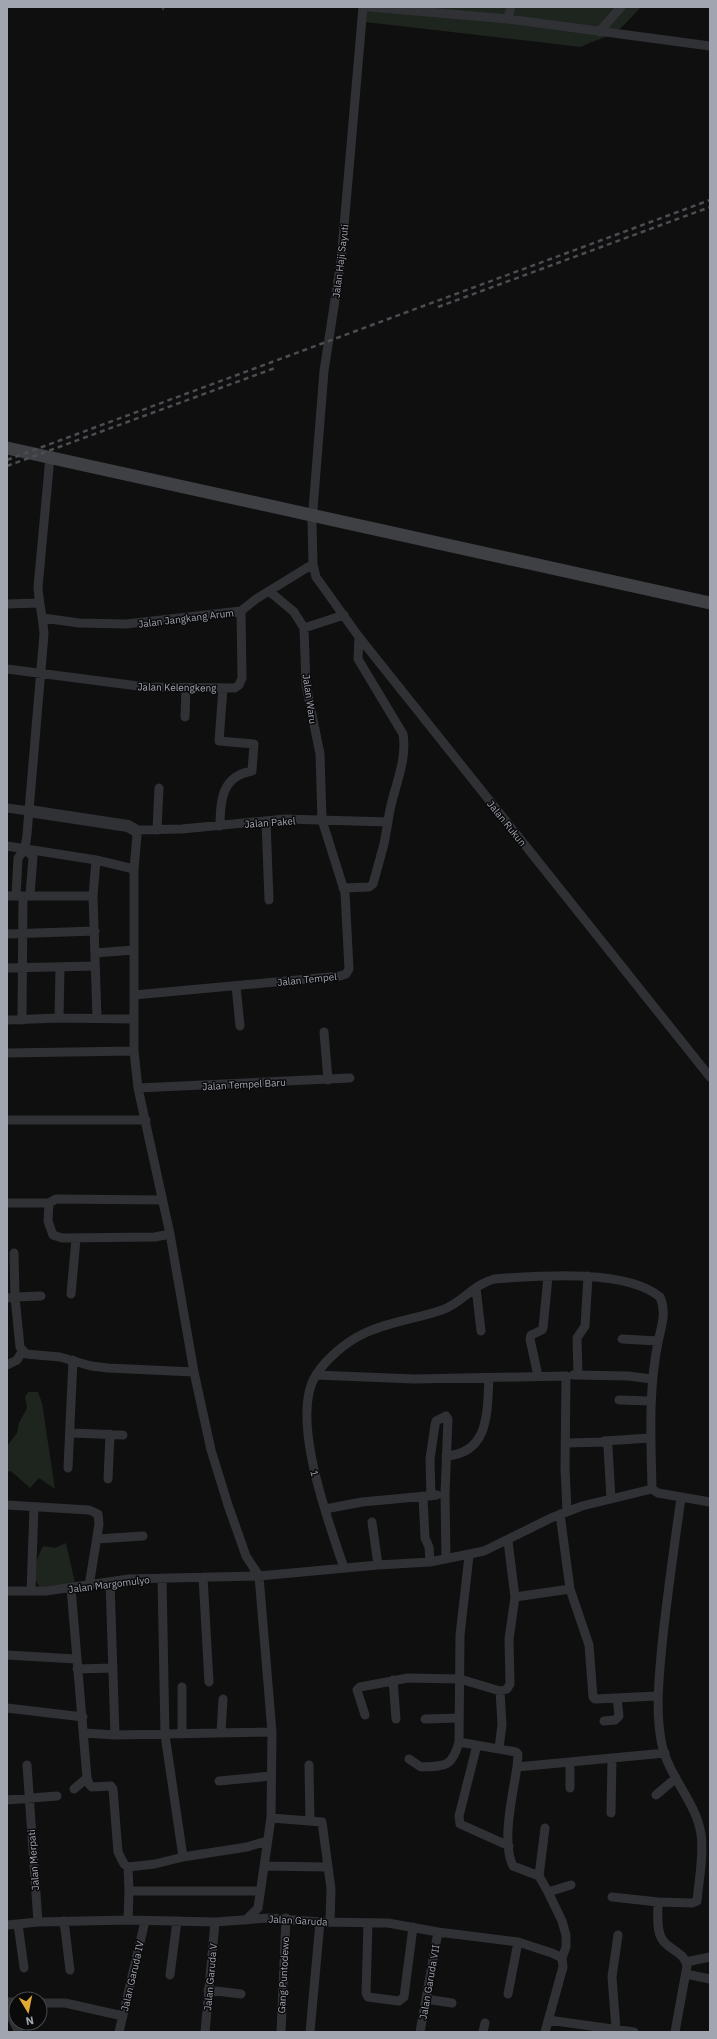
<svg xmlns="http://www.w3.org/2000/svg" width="717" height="2039" font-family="'IBM Plex Sans',sans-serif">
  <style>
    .green { fill: #1e241e }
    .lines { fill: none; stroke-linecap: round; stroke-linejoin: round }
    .stream { stroke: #2c3339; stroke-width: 2.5 }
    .minor { stroke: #303135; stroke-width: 9 }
    .tertiary { stroke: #303135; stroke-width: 12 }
    .secondary { stroke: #3e4044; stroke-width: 13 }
    .rail { stroke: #4b4d51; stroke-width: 2.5; stroke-dasharray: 5 4; stroke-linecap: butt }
    .labels { text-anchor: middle; stroke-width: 3; stroke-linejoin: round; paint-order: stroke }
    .street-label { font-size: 10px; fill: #a1a5b0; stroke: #0a0a0b }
  </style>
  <rect width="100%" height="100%" fill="#0f0f10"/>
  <path class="green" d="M365,7H641C631,17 621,31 608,36C598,40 590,42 581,47L365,22Z
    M28,1392H38L42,1403L55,1489L39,1478L30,1488L11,1471L7,1472V1446L17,1433L19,1423L27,1408L25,1397Z
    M66,1543L75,1583L40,1587C29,1575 37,1559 43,1546L55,1548Z"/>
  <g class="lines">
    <path class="stream" d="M163,9V7"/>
    <path class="minor" d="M363,7L341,261L324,371L312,522L313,564L316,577L359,637L710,1077
      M370,7L508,19L710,46
      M508,19L511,7
      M599,32L621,7
      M7,604L39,603
      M43,618L79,623L126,624L241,611L256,599L313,564
      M304,628L344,615
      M7,669L146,687L235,688L239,685L242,678L241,611
      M185,717L186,689
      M7,808L29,811
      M266,821L269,900
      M220,826C220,800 222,776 252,771L254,744L219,741L223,688
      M157,830L159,788
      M7,846L96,860L134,869
      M25,849L33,857L30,895
      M96,860L93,896L97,1018
      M343,888L369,887L373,884L384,844L388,822
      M7,896H93
      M16,896L18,858L25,849L27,834L44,634C43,618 39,603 38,587L50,457
      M7,934L95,931
      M95,953L134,950
      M7,968L95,966
      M236,986L240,1026
      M134,995L340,976L346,974L349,969L345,893L322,820L320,754L306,685L304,628L294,612L269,591
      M59,1018L60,968
      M7,1020L59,1018L134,1019
      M22,1020L23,896
      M324,1032L328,1080
      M7,1053L134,1051
      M138,1088L350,1078
      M7,1120H146
      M7,1203H49L56,1199L162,1200
      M49,1203L48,1221L53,1235L62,1238L155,1237L170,1234
      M14,1253L15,1297L41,1296
      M476,1288L481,1331
      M71,1294L76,1239
      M7,1298L15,1297L20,1347L26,1354L60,1357L91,1366L108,1368L194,1372
      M622,1339L658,1341
      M7,1365L17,1360L22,1352
      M578,1374L577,1338L585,1326L588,1276
      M316,1375L414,1379L566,1376L565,1468L567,1511
      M573,1375L628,1376L652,1379
      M538,1376L530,1339L531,1335L542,1330L543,1328L548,1277
      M619,1400L650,1401
      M71,1433L123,1435
      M604,1441L650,1438
      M566,1443L606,1442L608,1447L611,1499
      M446,1456C490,1453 487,1411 489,1378
      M68,1468L73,1360
      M108,1479L110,1434
      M423,1496L425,1538L429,1547L430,1562
      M431,1496L430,1459L435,1425L436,1421L446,1416L448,1419L445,1494L446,1558
      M7,1505L89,1510L98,1514L99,1524L89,1586
      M325,1509L362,1502L437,1495
      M560,1514L570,1589L589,1645L593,1697L595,1699L657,1696
      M372,1522L378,1565
      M97,1539L143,1536
      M508,1541L515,1597
      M469,1556L460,1635L459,1742L516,1752L518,1754L517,1767
      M344,1568C329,1523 289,1417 316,1375C326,1359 345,1343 361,1335C386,1322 416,1319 442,1310C462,1303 474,1284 494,1279C537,1276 625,1268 660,1297C667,1312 661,1328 658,1342C648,1392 651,1439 652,1489
      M203,1577L209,1682
      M162,1578L165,1735L183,1857
      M110,1582L115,1735L272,1732
      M71,1588L87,1778L89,1784L92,1787L111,1786L113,1789L118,1852L124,1864L128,1867L155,1864L183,1857L247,1847L267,1841
      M7,1591H46L129,1579L259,1576L378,1565L430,1562L484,1551L551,1518L582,1506L652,1489L658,1493L710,1502
      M31,1591L34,1507
      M7,1655L76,1659
      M77,1669L113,1668
      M393,1680L396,1719
      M182,1687V1734
      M7,1708L83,1717
      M365,1715L357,1690L360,1687L408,1678L460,1679L500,1691L507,1689L510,1684L509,1639L515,1597L570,1589
      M425,1719L459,1718
      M604,1721L615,1720L619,1716L617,1698
      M84,1733L115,1735
      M221,1733L223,1699
      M477,1745L459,1816L460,1824L509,1846
      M499,1749L502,1724L500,1691
      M409,1759L421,1767C446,1766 452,1767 459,1742
      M570,1763V1788
      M27,1765L38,1922
      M309,1765L310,1821
      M219,1781L271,1776
      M74,1789L87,1778
      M656,1795L676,1778
      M7,1800L57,1796
      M611,1813L612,1759
      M271,1818L322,1822L331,1889L330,1922
      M264,1866L327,1867
      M128,1867L129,1891
      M539,1876L545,1828
      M548,1892L571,1885
      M612,1897L658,1902C658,1913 656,1930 662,1939C668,1950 684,1951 687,1966L675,2032
      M658,1902L692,1903L697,1901C699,1879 704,1855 701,1834C696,1802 669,1777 662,1745C655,1712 659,1678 662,1645C667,1596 674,1547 681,1498
      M128,1920L129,1891H260
      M246,1920L258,1908L271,1818L272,1732L259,1576L246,1556L228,1505L211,1450L194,1372L170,1234L138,1088L134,1051V869L137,835L135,830L182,829L285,819L388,822C391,792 408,764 403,734L358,659L359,637
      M64,1921L70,1970
      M368,1923L366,1993L368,1997L399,2001L404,1997L413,1927
      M18,1924L24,1968
      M7,1925L38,1922L128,1920L215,1922L269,1918L320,1922L388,1923L438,1932L518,1942L552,1953L562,1958
      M562,1958L566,1947V1935L562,1921L548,1892L539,1876L513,1866C501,1842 513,1794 517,1767L665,1753
      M686,1962L710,1957
      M686,1974L710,1979
      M170,1975L177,1921
      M208,1990L241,1994
      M508,1994L518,1942
      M426,1999L452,2003
      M7,2002H16
      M40,2003H65L123,2016
      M7,2009L19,2032
      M548,2020L634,2032
      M616,2029L612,1977L618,1935
      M119,2032L145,1921
      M205,2032L215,1922
      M281,2032L286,1918
      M310,2032L320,1922
      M420,2032L438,1932
      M483,2032L485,2023
      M545,2032L563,1967L562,1958"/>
    <path class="tertiary" d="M29,811L128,826L135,830"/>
    <path class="secondary" d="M7,448L710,603"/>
    <path class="rail" d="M438,307L710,207
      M7,460L710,200
      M7,466L275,368"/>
  </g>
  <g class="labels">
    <g class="street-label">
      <text transform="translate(340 261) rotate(-83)" y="4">Jalan Haji Sayuti</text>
      <text transform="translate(186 618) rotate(-7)" y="4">Jalan Jangkang Arum</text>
      <text transform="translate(177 687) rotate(1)" y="4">Jalan Kelengkeng</text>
      <text transform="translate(310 699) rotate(82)" y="4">Jalan Waru</text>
      <text transform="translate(270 822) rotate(-4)" y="4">Jalan Pakel</text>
      <text transform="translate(507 823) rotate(51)" y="4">Jalan Rukun</text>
      <text transform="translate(307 979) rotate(-6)" y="4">Jalan Tempel</text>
      <text transform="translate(244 1084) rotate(-3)" y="4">Jalan Tempel Baru</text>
      <text transform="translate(315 1473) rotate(75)" y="4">1</text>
      <text transform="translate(109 1584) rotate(-7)" y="4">Jalan Margomulyo</text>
      <text transform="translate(33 1860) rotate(-94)" y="4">Jalan Merpati</text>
      <text transform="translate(298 1920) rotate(3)" y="4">Jalan Garuda</text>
      <text transform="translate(283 1975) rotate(-87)" y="4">Gang Puntodewo</text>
      <text transform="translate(132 1976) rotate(-77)" y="4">Jalan Garuda IV</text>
      <text transform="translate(210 1977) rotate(-85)" y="4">Jalan Garuda V</text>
      <text transform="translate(429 1982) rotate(-80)" y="4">Jalan Garuda VII</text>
    </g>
  </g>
  <rect width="717" height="2039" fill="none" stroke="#a1a5b0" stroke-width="16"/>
  <g transform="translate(28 2011) rotate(170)"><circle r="19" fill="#0a0a0b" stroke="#46484d"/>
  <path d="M0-3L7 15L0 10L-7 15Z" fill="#e2aa34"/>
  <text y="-6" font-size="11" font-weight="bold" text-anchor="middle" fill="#a1a5b0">N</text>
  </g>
</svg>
